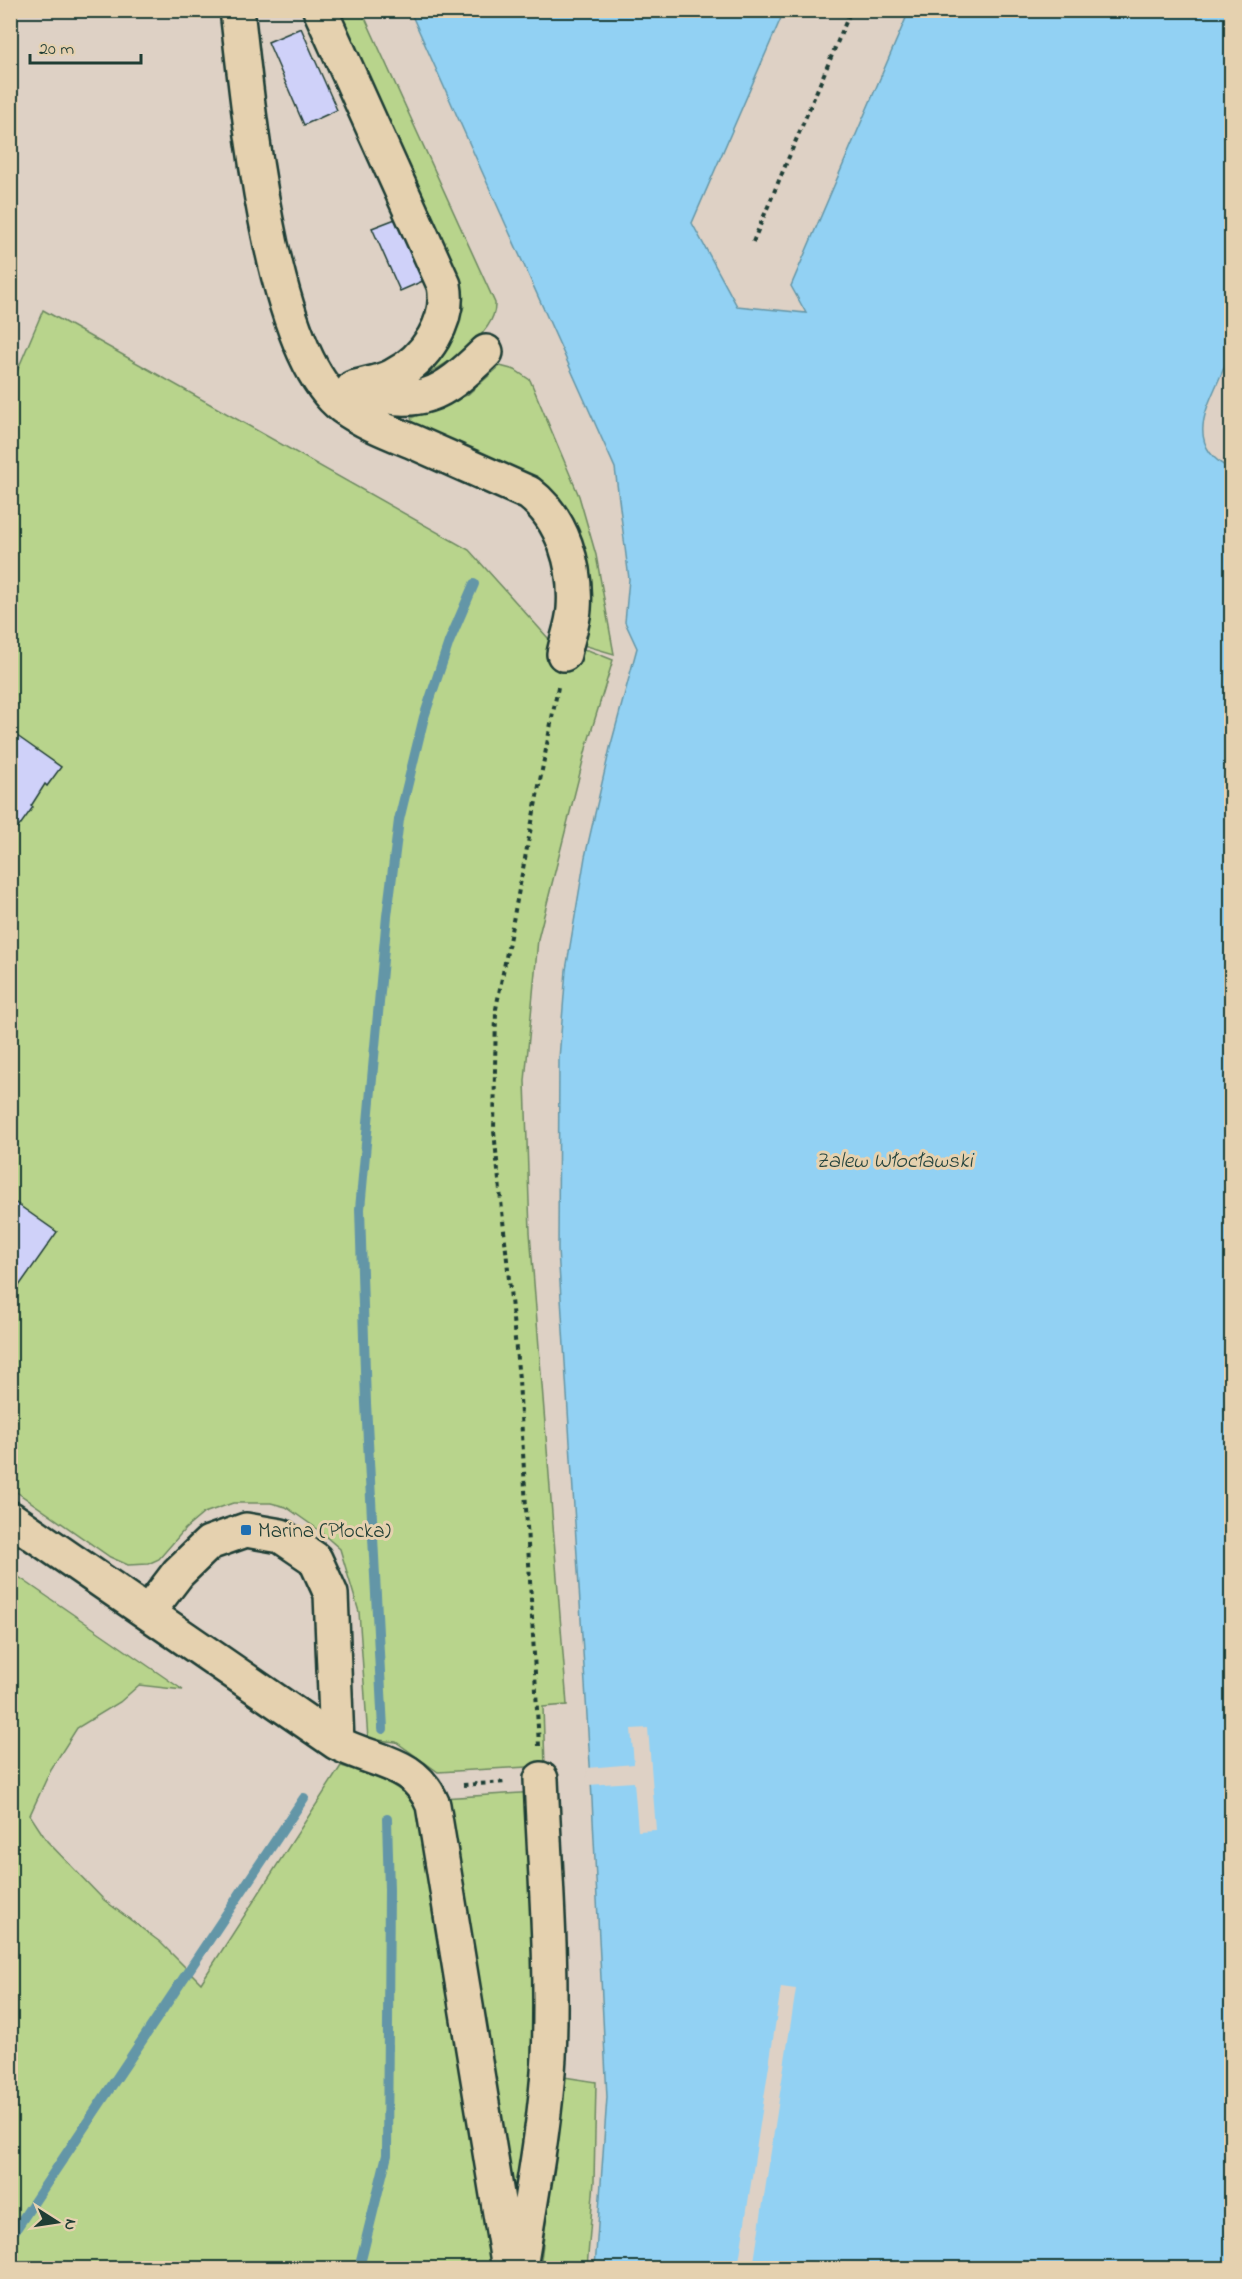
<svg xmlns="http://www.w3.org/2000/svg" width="1242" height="2279" font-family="'Indie Flower',sans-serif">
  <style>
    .green { fill: #b8d48c; stroke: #6c8860; stroke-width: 1.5 }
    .water { fill: #92d1f3; stroke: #6496a7; stroke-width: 1.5 }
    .pier { fill: #ded1c5 }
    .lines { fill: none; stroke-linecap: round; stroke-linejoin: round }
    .stream { stroke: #6496a7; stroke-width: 10 }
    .building { fill: #cfd1f9; stroke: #1f3d34; stroke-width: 1.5 }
    .minor-casing { stroke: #1f3d34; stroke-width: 38 }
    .path { stroke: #1f3d34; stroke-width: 4; stroke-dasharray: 4.5 4.5; stroke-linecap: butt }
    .minor { stroke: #e5d1af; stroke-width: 33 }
    .poi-dot { fill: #1f6fb2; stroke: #e5d1af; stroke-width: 2 }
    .labels { text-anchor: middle; stroke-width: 6; stroke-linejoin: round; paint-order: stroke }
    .poi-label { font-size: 21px; fill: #1f3d34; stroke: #e5d1af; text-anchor: start }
    .water-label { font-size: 22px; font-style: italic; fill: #25443e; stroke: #e5d1af }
  </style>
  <rect width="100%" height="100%" fill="#ded1c5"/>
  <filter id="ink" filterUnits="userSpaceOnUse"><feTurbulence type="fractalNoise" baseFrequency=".0167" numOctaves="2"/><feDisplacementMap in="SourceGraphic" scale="12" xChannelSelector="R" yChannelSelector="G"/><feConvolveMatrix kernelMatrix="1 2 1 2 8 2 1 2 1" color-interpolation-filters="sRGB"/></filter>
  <g filter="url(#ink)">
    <path class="green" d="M332,11H362L495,303C497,335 439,371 413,380L454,334L464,306Z
      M43,310L469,550L557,648L588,650L613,660L587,745L538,939L525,1081L530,1232L567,1705L543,1707L545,1766L438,1772L396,1742L368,1739L359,1612L340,1549L316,1528L286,1507L271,1503H233L204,1513L185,1529L159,1559L148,1564L128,1565L110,1557L11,1488L10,388Z
      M500,366L515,370L530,380L579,496L596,555L614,654L573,642L579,572L497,463L413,423L411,418L467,395Z
      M10,1571L183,1690L139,1685L120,1702L77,1728L51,1769L30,1815L47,1841L104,1900L160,1942L201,1983L341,1766C365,1773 402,1783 415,1806C419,1814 420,1824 423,1833L497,2268H11Z
      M536,1792L542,1960L519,2228L442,1798Z
      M564,2077L596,2082L594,2181L587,2268H540Z"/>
    <path class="water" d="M410,11H784L692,223L737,306L806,313L791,286L909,11H1231C1231,87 1231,163 1231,240C1231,271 1236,314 1231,345C1225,386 1170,439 1232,470L1231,2268H595L607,2097L591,1780L558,1250L559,1059L566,970L585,857L610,748L637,648L625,622L629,579L615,468Z"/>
    <path class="pier" d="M648,1728L656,1830L638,1831L634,1782L588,1785L587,1768L634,1764L631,1729Z
      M781,1987L796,1989L753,2268H738Z"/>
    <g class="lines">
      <path class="stream" d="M383,1729L366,1403L360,1209L387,916L399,820L424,717L449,642L474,584
        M10,2238L304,1798
        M359,2268L387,2155L389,1890L387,1819"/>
    </g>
    <path class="building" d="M301,28L337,110L304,125L268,42Z
      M398,218L425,280L400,291L372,228Z
      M10,731L61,767L47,786L45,784L31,806L33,807L18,828L10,823Z
      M10,1199L57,1232L19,1286L10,1280Z"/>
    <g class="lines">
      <defs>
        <path id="minor" d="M237,10C248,102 269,352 343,407C365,423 392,433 416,443C454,460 491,476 529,493C563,519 577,567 574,609C573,624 567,639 564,654
          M320,10L444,285C451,321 426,359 393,376C382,382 366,384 353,388
          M355,388C419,410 441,396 486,352
          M10,1518L337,1743L331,1594L315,1559L281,1536L246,1530L209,1543L178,1573L149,1611
          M337,1743C375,1763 415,1760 433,1805L509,2268
          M520,2268C531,2198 545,2128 549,2057C553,1964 545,1872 541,1779"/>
      </defs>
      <use href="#minor" class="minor-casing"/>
      <path class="path" d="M753,242L851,10
        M539,1746L519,1379L494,1131L496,1009L558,687
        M463,1785L506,1782"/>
      <use href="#minor" class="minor"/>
    </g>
  </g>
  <rect class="poi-dot" x="240" y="1524" width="12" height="12" rx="3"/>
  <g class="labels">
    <g class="poi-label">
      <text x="258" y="1537">Marina (Płocka)</text>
    </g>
    <g class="water-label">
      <text x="894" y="1167">Zalew Włocławski</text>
    </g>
  </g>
  <rect width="1242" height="2279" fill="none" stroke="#e5d1af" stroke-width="36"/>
  <rect x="18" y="18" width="1206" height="2243" fill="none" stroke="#1f3d34" stroke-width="2" filter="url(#ink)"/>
  <g transform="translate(57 2222) rotate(102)" stroke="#e5d1af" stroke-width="4.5" paint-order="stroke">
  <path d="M0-4.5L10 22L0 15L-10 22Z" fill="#1f3d34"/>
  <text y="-9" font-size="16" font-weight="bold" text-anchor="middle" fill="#1f3d34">N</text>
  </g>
  <path d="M30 54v9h111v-9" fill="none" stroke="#1f3d34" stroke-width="3"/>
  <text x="39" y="54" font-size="18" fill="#1f3d34" stroke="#e5d1af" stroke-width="4.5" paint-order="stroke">20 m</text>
</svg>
